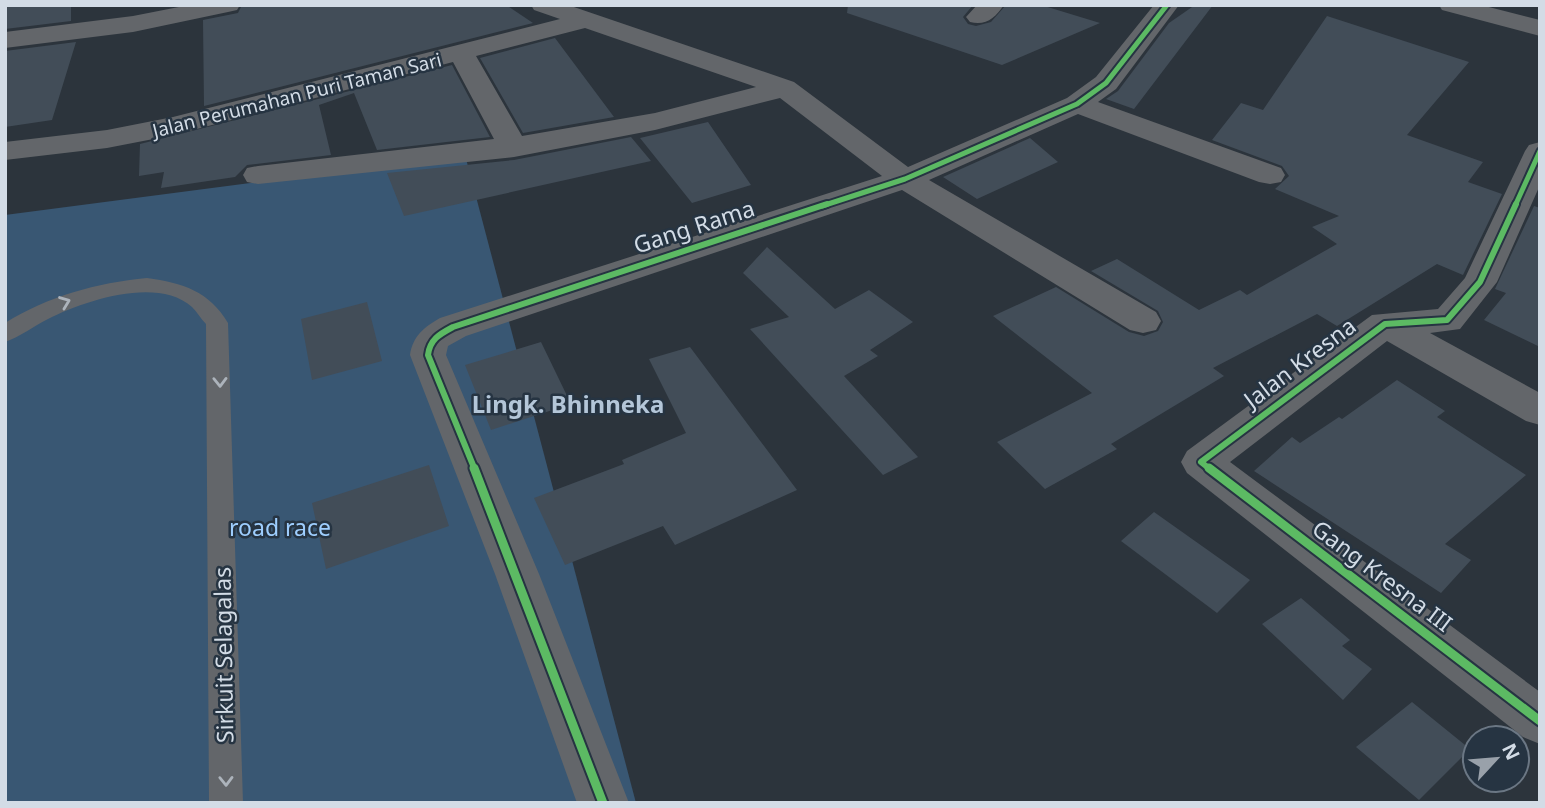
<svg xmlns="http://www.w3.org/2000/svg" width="1545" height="808" font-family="'Noto Sans',sans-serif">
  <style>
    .green { fill: #395773 }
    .building { fill: #424d58 }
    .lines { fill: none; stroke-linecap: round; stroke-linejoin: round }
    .service { fill: #63666a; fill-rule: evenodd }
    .minor { fill: #63666a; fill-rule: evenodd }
    .tertiary { fill: #63666a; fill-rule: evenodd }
    .cycleway-far2-casing { stroke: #263442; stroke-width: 9 }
    .cycleway-far1-casing { stroke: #263442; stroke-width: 10 }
    .cycleway-casing { stroke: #263442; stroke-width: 13 }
    .cycleway-far2 { stroke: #5cba63; stroke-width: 5 }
    .cycleway-far1 { stroke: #5cba63; stroke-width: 6 }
    .cycleway { stroke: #5cba63; stroke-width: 9 }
    .oneway { stroke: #acb3bb }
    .labels { text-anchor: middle; stroke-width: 5; stroke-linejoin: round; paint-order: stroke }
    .far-street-label { font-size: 19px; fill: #d3dce6; stroke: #263442 }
    .street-label { font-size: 23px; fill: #d3dce6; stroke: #263442 }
    .park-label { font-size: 23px; fill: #9ecefe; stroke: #263442 }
    .neighbourhood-label { font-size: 24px; font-weight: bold; fill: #b4c6d8; stroke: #263442 }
  </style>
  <rect width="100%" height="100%" fill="#2c343c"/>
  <path class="green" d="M465,155L636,803H5V215Z"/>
  <path class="building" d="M5,5H71V21L5,29Z
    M242,5H506L533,23L204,106L203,20L238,13Z
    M848,5H973L963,17L968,24L976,26L991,22L1006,5H1041L1100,23L1002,65L847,13Z
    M1195,5H1213L1134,109L1106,99L1118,91L1169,23Z
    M1327,16L1469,62L1407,135L1483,162L1468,182L1502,194L1463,275L1437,264L1337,326L1317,314L1213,368L1224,376L1111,444L1117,449L1045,489L997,442L1092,393L993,316L1056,287L1129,332L1144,336L1158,331L1163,322L1158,311L1091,271L1117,259L1199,310L1240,290L1247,295L1337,244L1312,227L1339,216L1275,189L1289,176L1282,166L1212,140L1241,103L1263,110Z
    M555,38L614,117L523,133L480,58Z
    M76,42L52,120L5,127V51Z
    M452,65L490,137L377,150L354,93L319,105L331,155L247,165L235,177L161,188L164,172L139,176L140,144Z
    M708,122L751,185L692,203L640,138Z
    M631,137L651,161L404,216L387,173L514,160Z
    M1030,138L1058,162L977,199L943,177Z
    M1534,206L1540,208V347L1484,320L1506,293L1495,289Z
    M767,247L835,309L869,290L913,322L870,350L878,356L844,376L918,457L883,475L750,329L789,317L743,273Z
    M367,302L382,361L312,380L301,319Z
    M541,342L571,404L491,430L465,365Z
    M690,347L797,490L675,545L663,526L565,565L534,498L624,464L622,460L686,433L649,359Z
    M1397,380L1445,411L1437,417L1526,475L1445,544L1471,560L1441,593L1254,471L1292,437L1300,443L1339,417L1342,419Z
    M429,465L449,526L326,569L312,503Z
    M1154,512L1250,580L1217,613L1121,541Z
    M1301,598L1350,640L1342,646L1372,669L1343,700L1262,624Z
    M1412,702L1470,749L1419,800L1356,747Z"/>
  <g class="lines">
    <path class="service" d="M147,278C183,283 209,291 228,323L243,803H209L206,324C201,319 197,312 192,307C157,276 84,301 48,319C34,326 20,337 5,342V323C49,296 96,283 147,278Z"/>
    <path class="minor" d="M189,5H240L237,10L228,12L133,32L5,48V32L133,16Z
      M531,5H568L794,82L908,167L1067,98L1096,77L1154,5H1179L1116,89L1098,102L1281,168L1285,175L1281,182L1270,184L1259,182L1078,114L929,180L1156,312L1161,321L1156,330L1143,333L1130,330L902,190L466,336L448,346L446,355L539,574L629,803H577L495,574L410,355C413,336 424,327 440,318L882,176L780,98L655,130L514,157L258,184L247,182L243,175L247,168L258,166L494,139L453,62L174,135L107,148L5,160V142L107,130L173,117L560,19L534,10ZM585,28L756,87L655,113L522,136L476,56Z
      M977,5H1004C995,18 986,26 970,22L966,17Z
      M1540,142V185L1497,282L1460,329L1430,333L1540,393V425L1526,421L1387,341L1230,462L1540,692V744L1523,737L1187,473L1181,462L1187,451L1372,315L1438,309L1465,278L1525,151L1529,145Z"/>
    <path class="tertiary" d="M1439,5H1481L1540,20V36L1442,10Z"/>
    <defs>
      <path id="cycleway-far2" d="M822,206L905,179L1077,104L1106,83L1167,5
        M1515,206L1540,151"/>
      <path id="cycleway-far1" d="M475,470L428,355C430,339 440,334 453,327L827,204
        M1211,470L1201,462L1385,324L1447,320L1480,282L1516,204"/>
      <path id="cycleway" d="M474,468L603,803
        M1209,468L1540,721"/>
    </defs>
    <use href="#cycleway-far2" class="cycleway-far2-casing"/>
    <use href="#cycleway-far1" class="cycleway-far1-casing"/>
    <use href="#cycleway" class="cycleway-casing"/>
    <use href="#cycleway-far2" class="cycleway-far2"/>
    <use href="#cycleway-far1" class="cycleway-far1"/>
    <use href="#cycleway" class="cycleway"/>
  </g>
  <defs><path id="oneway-chevron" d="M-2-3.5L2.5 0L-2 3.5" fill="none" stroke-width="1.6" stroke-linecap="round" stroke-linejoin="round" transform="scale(1.75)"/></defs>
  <g class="oneway">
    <use href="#oneway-chevron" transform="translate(65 302) rotate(-21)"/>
    <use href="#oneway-chevron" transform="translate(220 382) rotate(89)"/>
    <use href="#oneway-chevron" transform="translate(226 781) rotate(89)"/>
  </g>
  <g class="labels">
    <g class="far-street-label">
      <text transform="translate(297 95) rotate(-14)" y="7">Jalan Perumahan Puri Taman Sari</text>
    </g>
    <g class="street-label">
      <text transform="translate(694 227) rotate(-18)" y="8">Gang Rama</text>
      <text transform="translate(1300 363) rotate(-37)" y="8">Jalan Kresna</text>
      <text transform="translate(1382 576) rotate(37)" y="8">Gang Kresna III</text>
      <text transform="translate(224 655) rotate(-91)" y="8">Sirkuit Selagalas</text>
    </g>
    <g class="park-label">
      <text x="280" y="536">road race</text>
    </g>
    <g class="neighbourhood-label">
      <text x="568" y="413">Lingk. Bhinneka</text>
    </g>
  </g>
  <rect width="1545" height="808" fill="none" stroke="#d3dce6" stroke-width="14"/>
  <g transform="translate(1496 759) rotate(64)"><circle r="33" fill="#263442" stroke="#6b7784" stroke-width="2"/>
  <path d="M0-5L12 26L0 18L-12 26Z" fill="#99a1aa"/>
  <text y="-10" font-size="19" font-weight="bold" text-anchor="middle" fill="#d3dce6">N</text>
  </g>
</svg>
